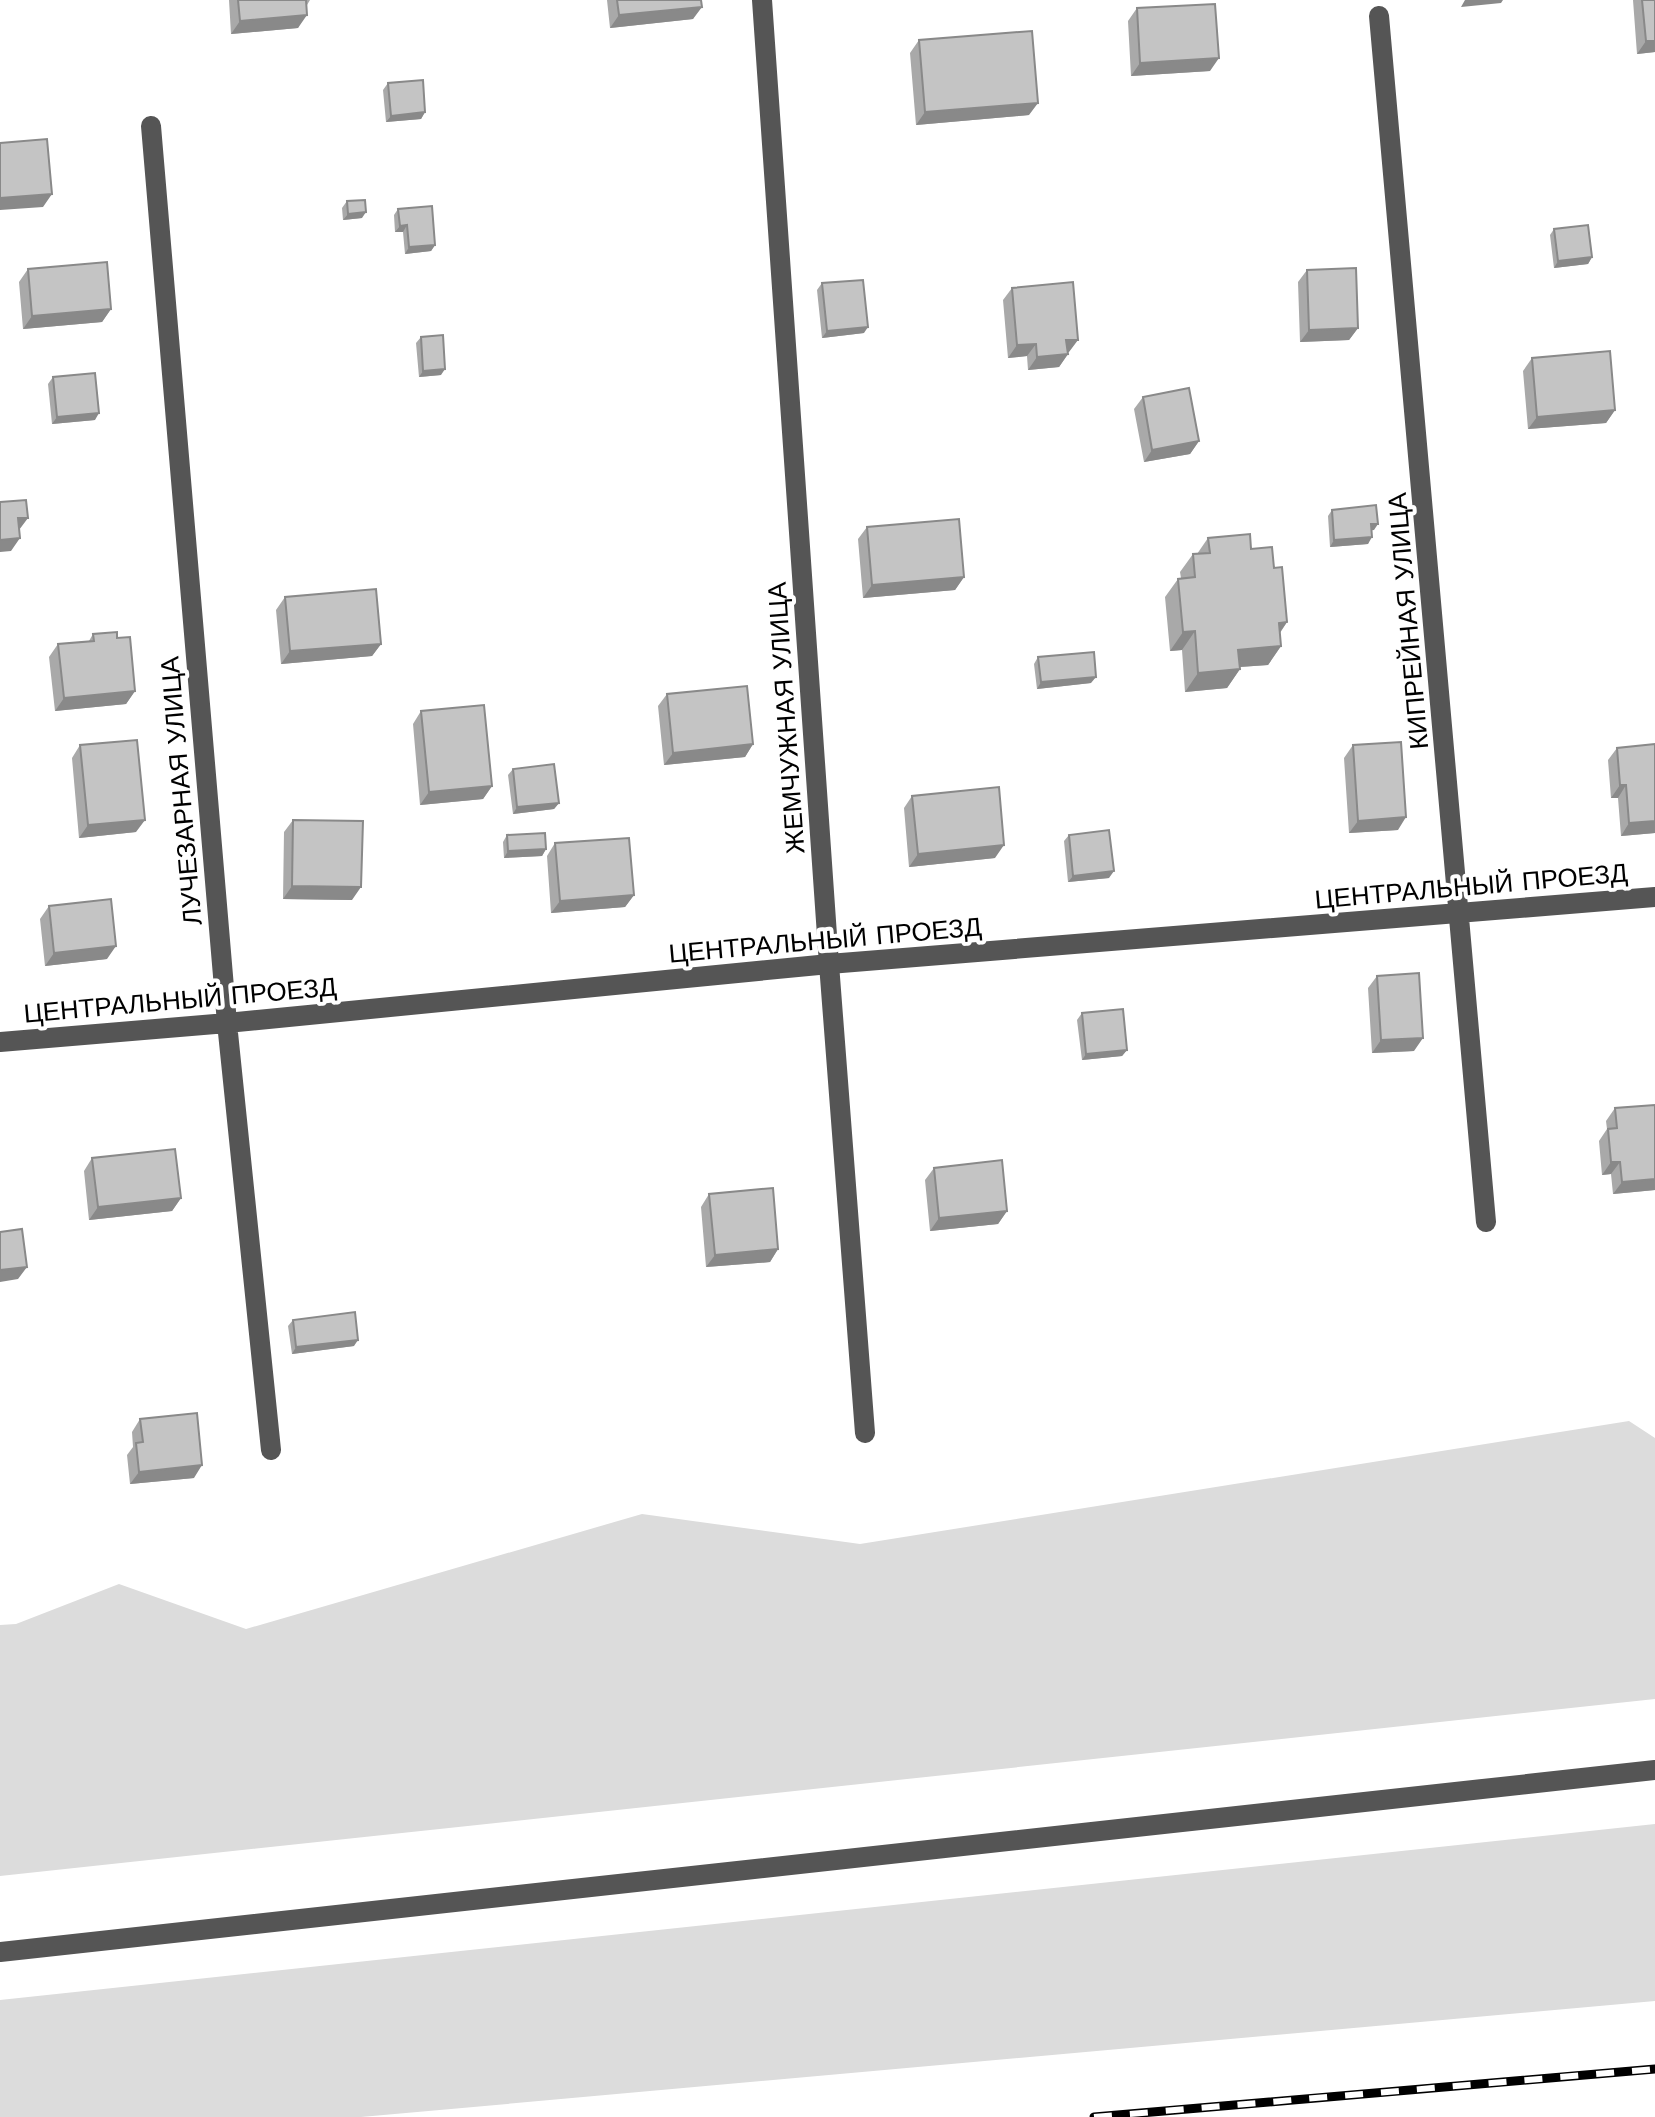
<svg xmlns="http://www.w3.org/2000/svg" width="1655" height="2117" font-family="'Work Sans',sans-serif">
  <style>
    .green { fill: #dcdcdc }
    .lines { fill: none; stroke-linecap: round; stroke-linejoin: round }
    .minor { stroke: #555; stroke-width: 20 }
    .rail-casing { stroke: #000; stroke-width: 9 }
    .rail { stroke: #fff; stroke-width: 6; stroke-dasharray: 18; stroke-linecap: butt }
    .wall { fill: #a9a9a9 }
    .shaded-wall { fill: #898989 }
    .building { fill: #c4c4c4; stroke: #898989; stroke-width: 2 }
    .labels { text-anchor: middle; stroke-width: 8; stroke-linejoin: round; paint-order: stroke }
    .street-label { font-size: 26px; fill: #000; stroke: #fff }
  </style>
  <rect width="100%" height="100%" fill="#fff"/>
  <path class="green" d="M1629,1421L1655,1438V1699L0,1876V1625L16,1624L119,1584L246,1629L642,1514L860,1544Z
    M1655,1824V2001L361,2117H0V2000Z"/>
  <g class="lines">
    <path class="minor" d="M762,0L829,964L865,1433
      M1379,16L1486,1222
      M151,126L227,1023L271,1450
      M0,1042L227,1023L829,964L1655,897
      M0,1952L1655,1770"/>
    <defs>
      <path id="rail" d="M1094,2117L1655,2069"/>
    </defs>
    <use href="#rail" class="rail-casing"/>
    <use href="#rail" class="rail"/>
  </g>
  <path class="wall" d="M229,0H310L307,5L298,28L231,34Z
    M607,0H701L693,19L610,28Z
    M1633,0H1655V52L1637,54Z
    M1137,8L1210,71L1131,76L1128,21Z
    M919,40L1029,115L916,125L910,53Z
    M388,83L425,112L421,119L386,122L383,90Z
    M347,201L362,218L343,220L342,208Z
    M398,209L435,245L431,251L405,254L403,232H395L394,215Z
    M1554,229L1592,257L1588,264L1554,268L1550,235Z
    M28,269L111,309L102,322L23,329L19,282Z
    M1307,270L1358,328L1349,340L1300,342L1298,282Z
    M822,283L864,333L822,338L817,290Z
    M1012,288L1069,352H1067L1068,354L1059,367L1028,370L1027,356L1008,358L1003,300Z
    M421,337L441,375L419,377L416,343Z
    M1532,358L1615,410L1606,423L1528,429L1523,371Z
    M53,377L95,420L52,424L48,384Z
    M1143,397L1199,441L1190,454L1144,462L1134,409Z
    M1332,510L1374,530H1372L1368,544L1330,547L1328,516Z
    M867,527L964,577L955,590L863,598L858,539Z
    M1208,538L1251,549L1274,568L1287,622L1280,633L1281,646L1268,665L1239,667L1240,669L1227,688L1185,692L1182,650L1170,651L1165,597L1178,579L1181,578L1180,572L1193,554H1197Z
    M285,597L381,644L372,656L281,664L276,610Z
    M93,634L117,638L135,691L126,704L55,711L49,657L58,644L89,641Z
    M1038,657L1091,683L1037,689L1034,664Z
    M667,694L753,744L745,757L664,765L658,706Z
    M421,711L492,786L483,799L420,805L413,724Z
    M1655,744V833L1621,836L1618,798H1611L1608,760L1617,748Z
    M80,745L136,832L79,838L72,758Z
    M1353,745L1398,830L1349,833L1344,758Z
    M513,769L559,803L554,809L513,814L508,775Z
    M912,796L995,858L909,867L904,808Z
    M293,820L352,900L283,899L284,832Z
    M507,835L546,849L542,856L504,858L503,842Z
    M1069,835L1109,878L1068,882L1064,841Z
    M555,843L634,895L625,907L551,913L547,856Z
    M49,906L107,959L45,966L40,919Z
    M1377,976L1414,1051L1372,1053L1368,988Z
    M1082,1013L1127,1050L1122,1056L1082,1060L1077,1020Z
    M1615,1108L1655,1190L1613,1194L1611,1174L1602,1175L1599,1141L1607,1129L1606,1121Z
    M92,1158L181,1198L172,1211L89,1220L84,1171Z
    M934,1168L1007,1211L998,1224L930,1231L925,1180Z
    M709,1194L778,1249L770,1262L706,1267L701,1207Z
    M293,1320L354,1346L292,1354L288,1326Z
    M140,1419L194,1478L130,1484L127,1455L133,1447L132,1432Z"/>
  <path class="shaded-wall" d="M1465,0H1503L1501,3L1461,7Z
    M702,7L693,19L610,28L619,15Z
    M307,15L298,28L231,34L240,21Z
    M1646,41H1655V52L1637,54Z
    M1219,58L1210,71L1131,76L1140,63Z
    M1038,103L1029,115L916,125L925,112Z
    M425,112L421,119L386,122L391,116Z
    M52,194L43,207L0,210V198Z
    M366,212L362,218L343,220L348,214Z
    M407,225L403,232H395L400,226Z
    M435,245L431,251L405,254L409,247Z
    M1592,257L1588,264L1554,268L1558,261Z
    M111,309L102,322L23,329L32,316Z
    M868,327L864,333L822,338L827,331Z
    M1358,328L1349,340L1300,342L1309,330Z
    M1066,340H1078L1069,352L1058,353Z
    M1036,344L1027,356L1008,358L1017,345Z
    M1068,354L1059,367L1028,370L1037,357Z
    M445,369L441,375L419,377L423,371Z
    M1615,410L1606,423L1528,429L1537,417Z
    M99,413L95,420L52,424L57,417Z
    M1199,441L1190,454L1144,462L1152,450Z
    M18,518H28L19,530Z
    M1371,524H1378L1374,530L1366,531Z
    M1372,537L1368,544L1330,547L1334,540Z
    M20,538L11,551L0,552V540Z
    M964,577L955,590L863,598L872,585Z
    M1287,622L1274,641L1279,623Z
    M1195,631L1182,650L1170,651L1183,632Z
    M381,644L372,656L281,664L290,651Z
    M1281,646L1268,665L1225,668L1238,650Z
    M1240,669L1227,688L1185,692L1198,673Z
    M1096,677L1091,683L1037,689L1041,682Z
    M135,691L126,704L55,711L64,698Z
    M753,744L745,757L664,765L673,753Z
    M1620,785H1626L1618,798H1611Z
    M492,786L483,799L420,805L429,792Z
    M559,803L554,809L513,814L517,807Z
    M1406,817L1398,830L1349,833L1358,821Z
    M145,820L136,832L79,838L88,825Z
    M1655,821V833L1621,836L1629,823Z
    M1004,845L995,858L909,867L918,854Z
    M546,849L542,856L504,858L508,851Z
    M1114,871L1109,878L1068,882L1073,876Z
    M292,886L361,887L352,900L283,899Z
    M634,895L625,907L551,913L560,901Z
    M116,946L107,959L45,966L54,953Z
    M1423,1038L1414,1051L1372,1053L1381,1040Z
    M1127,1050L1122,1056L1082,1060L1086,1054Z
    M1611,1162H1620L1611,1174L1602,1175Z
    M1655,1179V1190L1613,1194L1622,1182Z
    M181,1198L172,1211L89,1220L98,1207Z
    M1007,1211L998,1224L930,1231L939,1218Z
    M778,1249L770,1262L706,1267L715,1255Z
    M27,1267L18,1279L0,1282V1270Z
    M358,1340L354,1346L292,1354L296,1347Z
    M202,1465L194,1478L130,1484L139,1472Z"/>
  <path class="building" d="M238,0H306L307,15L240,21Z
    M617,0H701L702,7L619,15Z
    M1642,0H1655V41H1646Z
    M1215,4L1219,58L1140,63L1137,8Z
    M1032,31L1038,103L925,112L919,40Z
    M423,80L425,112L391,116L388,83Z
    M47,139L52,194L0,198V143Z
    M365,200L366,212L348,214L347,201Z
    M432,206L435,245L409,247L407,225L400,226L398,209Z
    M1588,225L1592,257L1558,261L1554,229Z
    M107,262L111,309L32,316L28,269Z
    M1356,268L1358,328L1309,330L1307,270Z
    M863,280L868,327L827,331L822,283Z
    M1073,282L1078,340H1066L1068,354L1037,357L1036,344L1017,345L1012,288Z
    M443,335L445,369L423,371L421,337Z
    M1610,351L1615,410L1537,417L1532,358Z
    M95,373L99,413L57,417L53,377Z
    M1189,388L1199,441L1152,450L1143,397Z
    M26,500L28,518H18L20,538L0,540V502Z
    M1376,505L1378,524H1371L1372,537L1334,540L1332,510Z
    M959,519L964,577L872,585L867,527Z
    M1250,534L1251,549L1272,547L1274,568L1282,567L1287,622L1279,623L1281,646L1238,650L1240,669L1198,673L1195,631L1183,632L1178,579L1195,577L1193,554L1210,553L1208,538Z
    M376,589L381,644L290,651L285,597Z
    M117,632V638L130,637L135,691L64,698L58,644L94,641L93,634Z
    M1094,652L1096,677L1041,682L1038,657Z
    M747,686L753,744L673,753L667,694Z
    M484,705L492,786L429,792L421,711Z
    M137,740L145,820L88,825L80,745Z
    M1401,742L1406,817L1358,821L1353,745Z
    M1655,744V821L1629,823L1626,785H1620L1617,748Z
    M554,764L559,803L517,807L513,769Z
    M999,787L1004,845L918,854L912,796Z
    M293,820L363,821L361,887L292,886Z
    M1109,830L1114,871L1073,876L1069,835Z
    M545,833L546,849L508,851L507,835Z
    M629,838L634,895L560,901L555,843Z
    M111,899L116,946L54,953L49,906Z
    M1419,973L1423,1038L1381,1040L1377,976Z
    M1123,1009L1127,1050L1086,1054L1082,1013Z
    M1655,1105V1179L1622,1182L1620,1162H1611L1608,1129L1617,1128L1615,1108Z
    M175,1149L181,1198L98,1207L92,1158Z
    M1002,1160L1007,1211L939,1218L934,1168Z
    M773,1188L778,1249L715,1255L709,1194Z
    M22,1229L27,1267L0,1270V1232Z
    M355,1312L358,1340L296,1347L293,1320Z
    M197,1413L202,1465L139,1472L136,1443L143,1442L140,1419Z"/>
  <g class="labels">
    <g class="street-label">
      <text transform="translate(1408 621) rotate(-95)" y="9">КИПРЕЙНАЯ УЛИЦА</text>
      <text transform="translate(786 718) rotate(-94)" y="9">ЖЕМЧУЖНАЯ УЛИЦА</text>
      <text transform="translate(181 791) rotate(-95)" y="9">ЛУЧЕЗАРНАЯ УЛИЦА</text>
      <text transform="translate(1471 886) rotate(-5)" y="9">ЦЕНТРАЛЬНЫЙ ПРОЕЗД</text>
      <text transform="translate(825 940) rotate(-5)" y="9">ЦЕНТРАЛЬНЫЙ ПРОЕЗД</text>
      <text transform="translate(180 1000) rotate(-5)" y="9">ЦЕНТРАЛЬНЫЙ ПРОЕЗД</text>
    </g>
  </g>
</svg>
